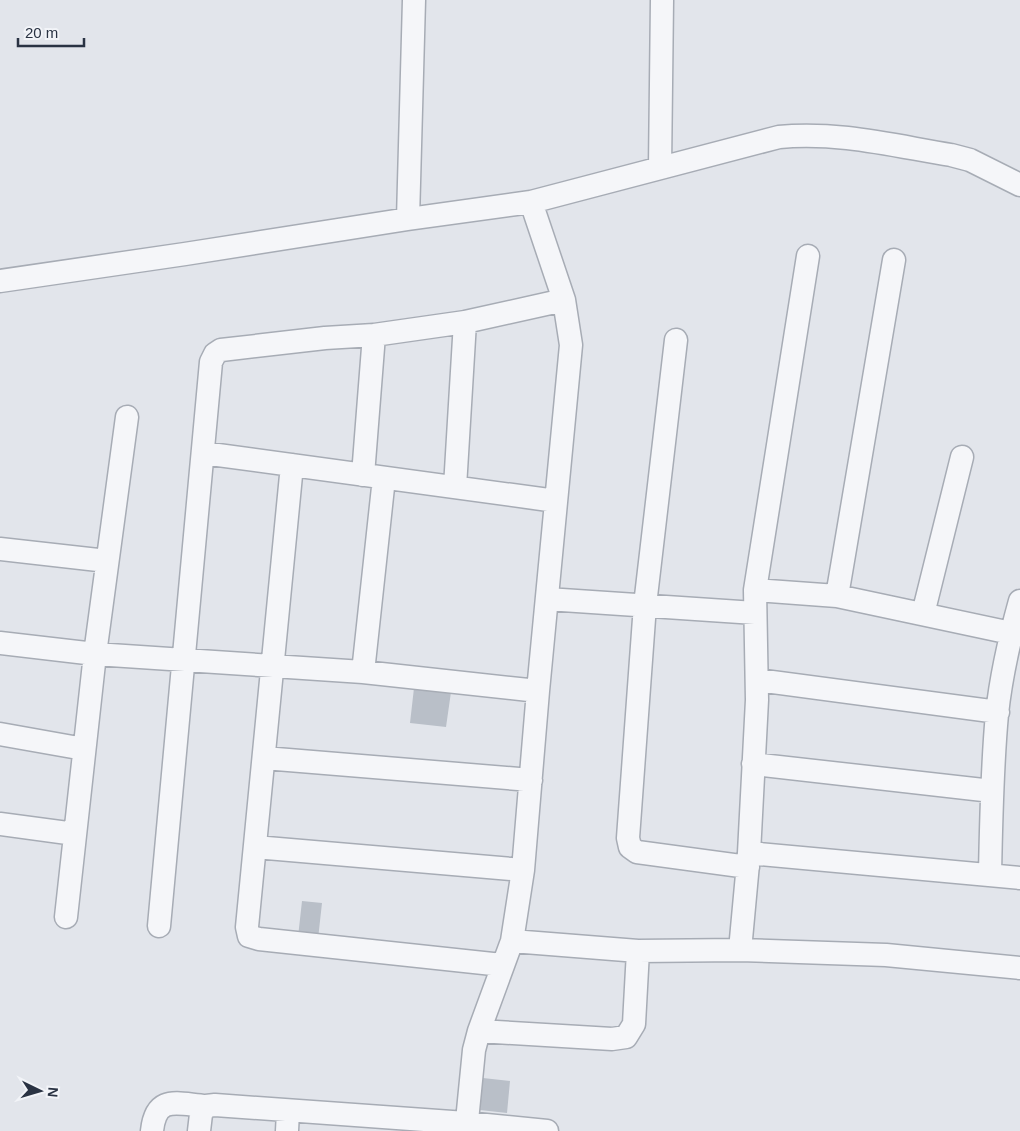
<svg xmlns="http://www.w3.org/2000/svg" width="1020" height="1131" font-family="Arial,sans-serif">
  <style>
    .building { fill: #b9bfc8 }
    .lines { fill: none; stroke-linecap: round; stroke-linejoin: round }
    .minor-casing { stroke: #a7acb5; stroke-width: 25 }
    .minor { stroke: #f5f6f9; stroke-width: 22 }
  </style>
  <rect width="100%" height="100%" fill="#e2e5eb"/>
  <path class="building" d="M414,688L451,692L446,727L410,723Z
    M302,901L322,903L318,939L298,937Z
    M483,1078L510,1081L507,1113L480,1110Z"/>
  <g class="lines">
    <defs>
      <path id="minor" d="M660,168L662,0
        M408,219L414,0
        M0,281L185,254L408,219L531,202L779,137C837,131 895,146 951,155L970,160L1020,185
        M676,340L645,605L628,838L630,847L637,852L748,867
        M203,453L556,501
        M292,465L247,927L249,936L259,939L502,965
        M363,475L374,335
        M455,487L465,322
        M0,549L107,561
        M755,590L837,596L1020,635
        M837,596L894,260
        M547,599L755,613
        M923,614L962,457
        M0,643L95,654L363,672L538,691
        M363,672L384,478
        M757,680L998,712
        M0,734L84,749
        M264,758L531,780
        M753,764L992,791
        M0,824L75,834
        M255,847L523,870
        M749,853L1020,878
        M990,875C991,821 992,767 997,714C1001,676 1010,637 1020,601
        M66,917L95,654L127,417
        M159,926L211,362L215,354L221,350L325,338L374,335L465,322L564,300
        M512,941L638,951L740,950L886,955L1020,968
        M740,950L749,853L757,700L755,590L808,256
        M479,1031L612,1039L626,1037L634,1024L638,951
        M152,1131C156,1094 177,1104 206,1106
        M199,1131L201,1114L206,1106L215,1105L466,1123L547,1131
        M287,1131L288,1111
        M466,1131L474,1050L479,1031L512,941L523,870L538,691L571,345L564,300L531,202"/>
    </defs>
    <use href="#minor" class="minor-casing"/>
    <use href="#minor" class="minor"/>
  </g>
  <g transform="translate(40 1091) rotate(95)" stroke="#f2f4f8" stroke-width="4" paint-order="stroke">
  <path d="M0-4L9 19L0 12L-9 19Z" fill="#2a3343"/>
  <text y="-8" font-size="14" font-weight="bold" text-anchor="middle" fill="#2a3343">N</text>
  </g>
  <path d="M18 38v8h66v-8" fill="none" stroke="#2a3343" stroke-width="2.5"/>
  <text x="25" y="38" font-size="15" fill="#2a3343" stroke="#f2f4f8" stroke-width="4" paint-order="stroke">20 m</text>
</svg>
